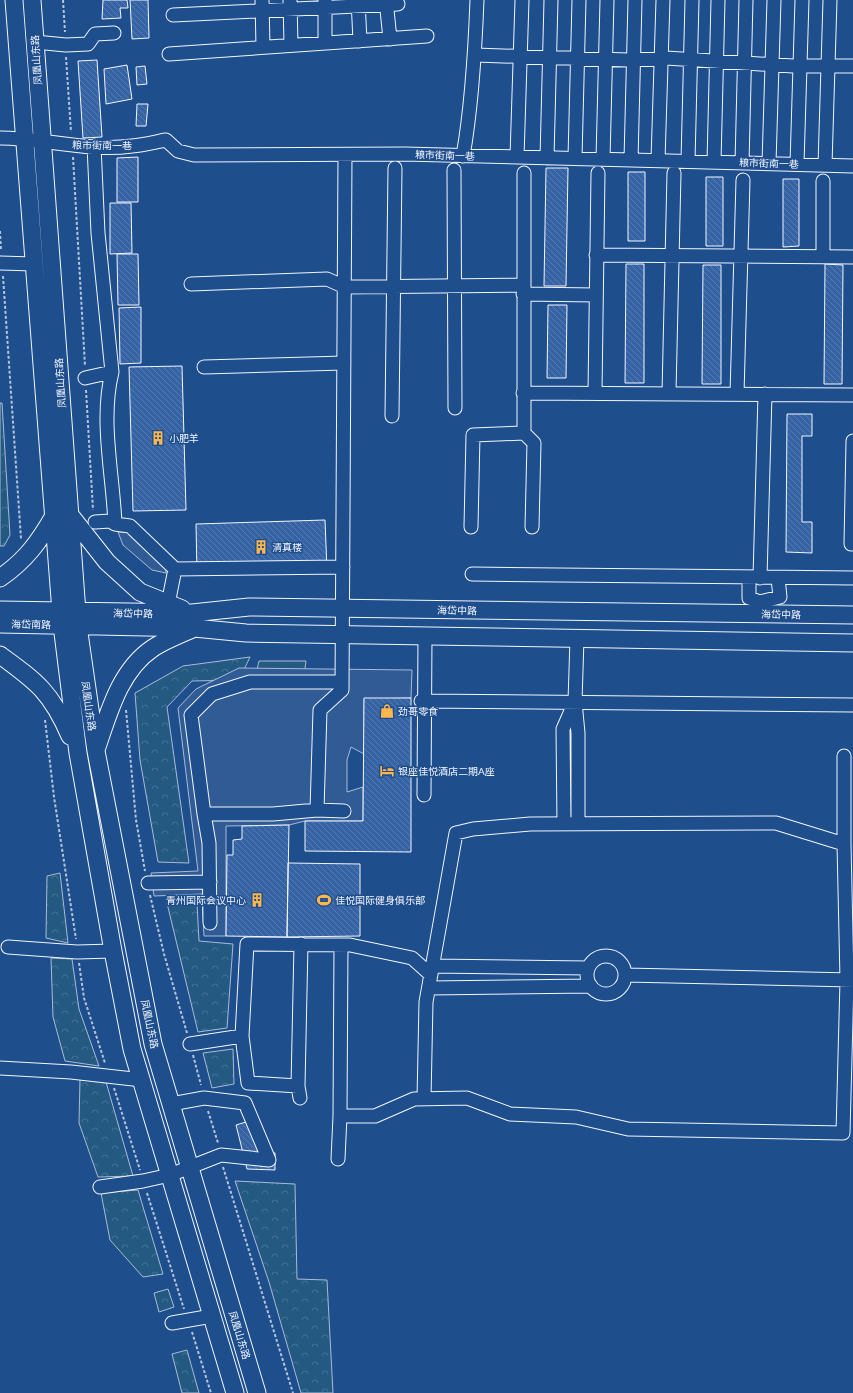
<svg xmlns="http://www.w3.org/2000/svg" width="853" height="1393" font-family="Lato,'Noto Sans SC',sans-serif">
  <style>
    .grass { fill: #245a82; stroke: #a8bbd7 }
    .forest { fill: url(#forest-crowns); stroke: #a8bbd7 }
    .parking { fill: #305b95; stroke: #a8bbd7 }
    .building { fill: url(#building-back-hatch); stroke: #f2f6ff }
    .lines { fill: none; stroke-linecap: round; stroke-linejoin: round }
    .minor-casing { stroke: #f2f6ff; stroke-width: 15 }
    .major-casing { stroke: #f2f6ff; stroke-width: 19 }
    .path { stroke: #b3c4dc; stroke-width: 2; stroke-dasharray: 3 2; stroke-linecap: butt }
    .minor { stroke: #1f4e8c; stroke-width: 13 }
    .major { stroke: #1f4e8c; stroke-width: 17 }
    .labels { text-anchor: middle; stroke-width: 3; stroke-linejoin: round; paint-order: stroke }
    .street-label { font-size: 10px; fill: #f2f6ff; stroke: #1f4e8c }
    .poi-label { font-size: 10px; fill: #f2f6ff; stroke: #1f4e8c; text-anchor: start }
  </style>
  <defs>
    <pattern id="forest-crowns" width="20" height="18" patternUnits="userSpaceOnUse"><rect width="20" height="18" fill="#245a82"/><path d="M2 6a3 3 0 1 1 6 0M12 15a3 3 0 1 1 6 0" fill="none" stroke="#447295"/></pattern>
    <pattern id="building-back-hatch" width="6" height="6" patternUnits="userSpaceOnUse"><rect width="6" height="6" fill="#3563a3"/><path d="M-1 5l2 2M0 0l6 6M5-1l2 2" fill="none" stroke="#537ab1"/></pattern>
  </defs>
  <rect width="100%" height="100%" fill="#1f4e8c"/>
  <path class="grass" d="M259,661H306L304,675L256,674Z"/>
  <path class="forest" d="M0,403H2L10,535L4,546H0Z
    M250,657L239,680L192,681L167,707L189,863L158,862L140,760L135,693L183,666Z
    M60,873L68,943L46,938L47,876Z
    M167,903H197L199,941L233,944L227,1028L198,1032Z
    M51,958L72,959L79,1009L99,1066L65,1061L53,1017Z
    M233,1049L234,1084L212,1088L203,1053Z
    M80,1079L106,1082L133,1176L98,1177L79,1123Z
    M235,1181L295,1184L297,1279L327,1280L333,1393H301L269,1282Z
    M138,1190L163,1274L143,1277L110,1240L101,1193Z
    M168,1289L174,1307L159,1312L154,1293Z
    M187,1350L199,1393H182L172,1354Z"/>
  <path class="parking" d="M118,532H128L166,566V573L152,570L123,545Z
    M239,668L412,670L411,698L364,699V754L351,747L347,760V792L363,787V821H305L289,825L226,826V936H204L202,894L154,896L151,873L198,871L178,708L196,689Z"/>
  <path class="building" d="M103,0H127L128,8H120L121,18L102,19Z
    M130,0H148L149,38L132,39Z
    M97,60L102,137L83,138L78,61Z
    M127,65L132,99L106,104L104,69Z
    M145,66L147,84L137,85L136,67Z
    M137,104H148L146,126H136Z
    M138,157V202H117V158Z
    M546,168H568L566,286H544Z
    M628,172H645V241H628Z
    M706,177H723V246H706Z
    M783,179H799V246L783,247Z
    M110,203H131L132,253L110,254Z
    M117,254H138L139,305H118Z
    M626,264H644V383H625Z
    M825,264L843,265L842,384H824Z
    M703,265H721V384H702Z
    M548,305H567L566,378H547Z
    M141,307V363L120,364L119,308Z
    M182,366L186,510L133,511L129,367Z
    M787,414H812V436H802V522H812V553L786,552Z
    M325,520L327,571L197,574L196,524Z
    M364,698H411V852L305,851V821H363Z
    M289,825L287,937L226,936L227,855H233V840L242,839V826Z
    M288,863L360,864V936L287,937Z
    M256,1119L268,1152L275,1153V1170L247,1169L236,1125Z"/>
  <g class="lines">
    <defs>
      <path id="minor" d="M262,0L263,47
        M290,0L291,45
        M358,0L360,41
        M386,0L390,39
        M173,15L398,4
        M35,42L66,45L88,44L95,34L114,33
        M325,43V0
        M169,54L427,36
        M475,55L628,60L666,58L793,66H853
        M0,138C44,138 88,152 132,146C143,145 155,142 166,140L178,151L194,155L405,154L853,166
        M94,146L98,233L112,372C100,421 113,474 115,524L130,526L175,569L343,567
        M463,156C472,105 475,52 477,0
        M517,157L522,0
        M547,158L551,0
        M575,158L579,0
        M603,159L607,0
        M631,160L635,0
        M658,160L663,0
        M688,161L692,0
        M714,162L718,0
        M742,163L746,0
        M769,163L774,0
        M797,164L802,0
        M825,165L830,0
        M454,170L455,408
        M524,173V433L534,443L532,527
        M823,181V256
        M596,255L853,257
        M0,263L34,264
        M191,284L327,279L345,287L524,285
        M523,294L596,295
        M204,367L344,363
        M85,378L112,372
        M523,393L853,395
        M595,393L598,173
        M669,393L674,173
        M737,394L743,180
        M392,416L395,168
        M95,522L110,521L115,524
        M471,527L473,435L524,433
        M851,544L853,441
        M472,574L853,578
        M749,577V598L760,602L780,597L778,578
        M760,578L765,394
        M168,604L175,569
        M577,638L575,702L578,733V824
        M421,701L853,705
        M424,795L425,636
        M317,810L320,710L342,690L345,155
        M204,814H273L317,810L344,811
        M564,824L563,729L574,704
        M148,883L210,882
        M210,923L209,843L204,814L191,715L212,694L250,682H342
        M8,947L77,952L113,951
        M587 975a19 19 0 1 1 38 0a19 19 0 1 1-38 0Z
        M433,966L588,968
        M625,975L853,980
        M429,988L591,986
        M190,1044L242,1036
        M0,1068L71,1072L142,1080
        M298,1086L248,1083L242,1036L247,944L350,945L412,958L431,975
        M300,1098L298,1086L301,944
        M424,1099L426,1002L456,833L473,829L530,824L776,823L844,844
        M340,1116H375L414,1099L467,1098L510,1114L576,1117L628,1129L843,1133L847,980L844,844V756
        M338,1159L340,1116L341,945
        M100,1187L143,1181L170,1175L221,1155L269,1160L245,1103L204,1098L171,1104
        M172,1323L212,1316"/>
      <path id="major" d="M14,0L62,625L78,753L113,951L132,1049L235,1393
        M32,0L78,626L96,751L153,1044L257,1393
        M70,515L107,562L140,592L182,609
        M0,578C26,560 39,542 55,514
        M0,610L192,613L249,607L853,615
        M0,624L194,628L246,633L853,643
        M0,655C37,682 51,692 70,736
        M97,747C109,712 120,670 153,648C165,640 179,635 192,629"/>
    </defs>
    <use href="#minor" class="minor-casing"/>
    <use href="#major" class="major-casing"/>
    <path class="path" d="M63,0L65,32
      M66,57L71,132
      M73,157L85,366
      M0,231L1,251
      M3,276L21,539
      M86,390L93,510
      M126,710L136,820L145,871
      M45,720L54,797L76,939
      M150,895L164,954L187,1033
      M79,963L84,998L105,1063
      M193,1055L201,1085
      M114,1088L140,1170
      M208,1111L218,1143
      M223,1167L293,1393
      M147,1193L184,1309
      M192,1332L211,1393"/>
    <use href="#minor" class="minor"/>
    <use href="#major" class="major"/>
  </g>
  <defs>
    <symbol id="building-bare" viewBox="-9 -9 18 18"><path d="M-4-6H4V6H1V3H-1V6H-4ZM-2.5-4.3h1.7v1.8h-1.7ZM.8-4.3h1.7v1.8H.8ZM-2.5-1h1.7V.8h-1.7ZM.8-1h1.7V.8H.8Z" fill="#ffb74d" stroke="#1f4e8c" stroke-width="2.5" paint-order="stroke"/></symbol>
    <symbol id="shop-bare" viewBox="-9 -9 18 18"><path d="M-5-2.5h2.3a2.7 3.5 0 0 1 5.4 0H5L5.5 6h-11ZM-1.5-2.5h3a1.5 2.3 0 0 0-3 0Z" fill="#ffb74d" stroke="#1f4e8c" stroke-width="2.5" paint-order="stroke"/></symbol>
    <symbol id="hotel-bare" viewBox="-9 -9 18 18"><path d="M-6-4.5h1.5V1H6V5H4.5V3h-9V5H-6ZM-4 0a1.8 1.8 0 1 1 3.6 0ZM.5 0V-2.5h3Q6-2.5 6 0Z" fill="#ffb74d" stroke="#1f4e8c" stroke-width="2.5" paint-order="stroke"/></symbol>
    <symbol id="stadium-bare" viewBox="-9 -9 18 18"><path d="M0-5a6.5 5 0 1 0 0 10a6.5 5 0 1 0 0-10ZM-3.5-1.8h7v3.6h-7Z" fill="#ffb74d" stroke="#1f4e8c" stroke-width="2.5" paint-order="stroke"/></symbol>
  </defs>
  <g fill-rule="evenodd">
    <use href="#building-bare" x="148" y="428" width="20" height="20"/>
    <use href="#building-bare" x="251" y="537" width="20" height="20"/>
    <use href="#shop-bare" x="377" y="701" width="20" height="20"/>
    <use href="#hotel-bare" x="377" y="761" width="20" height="20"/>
    <use href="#building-bare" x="247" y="890" width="20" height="20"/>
    <use href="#stadium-bare" x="314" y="890" width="20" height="20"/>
  </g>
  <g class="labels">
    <g class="street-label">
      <text transform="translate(36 60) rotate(-94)" y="4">凤凰山东路</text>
      <text transform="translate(102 145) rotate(1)" y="4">粮市街南一巷</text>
      <text transform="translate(445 155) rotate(2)" y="4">粮市街南一巷</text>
      <text transform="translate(769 163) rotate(2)" y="4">粮市街南一巷</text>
      <text transform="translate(60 383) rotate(-94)" y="4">凤凰山东路</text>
      <text transform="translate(457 610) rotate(1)" y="4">海岱中路</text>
      <text transform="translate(133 613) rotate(1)" y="4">海岱中路</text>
      <text transform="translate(781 614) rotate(1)" y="4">海岱中路</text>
      <text transform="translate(31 624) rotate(1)" y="4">海岱南路</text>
      <text transform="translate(89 706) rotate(82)" y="4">凤凰山东路</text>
      <text transform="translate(150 1024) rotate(78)" y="4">凤凰山东路</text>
      <text transform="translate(240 1335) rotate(73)" y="4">凤凰山东路</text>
    </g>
    <g class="poi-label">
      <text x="169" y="442">小肥羊</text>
      <text x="272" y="551">清真楼</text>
      <text x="398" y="715">劲哥零食</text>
      <text x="398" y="775">银座佳悦酒店二期A座</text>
      <text x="246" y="904" text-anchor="end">青州国际会议中心</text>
      <text x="335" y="904">佳悦国际健身俱乐部</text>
    </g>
  </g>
</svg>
